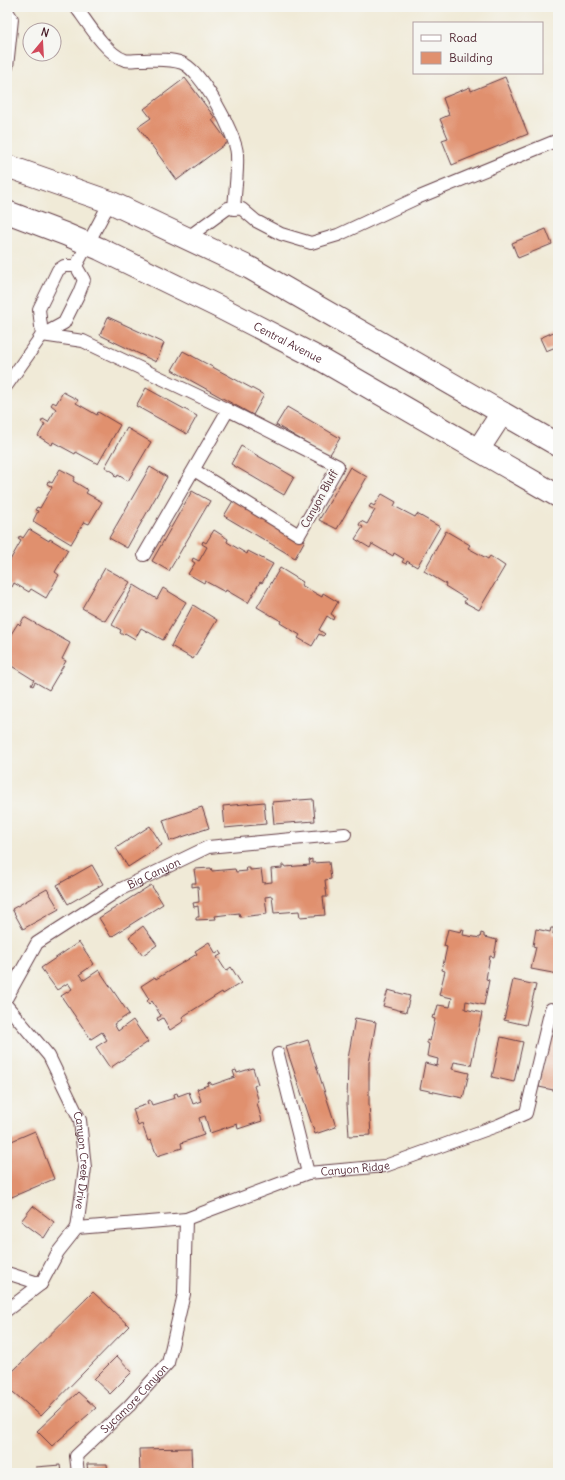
<svg xmlns="http://www.w3.org/2000/svg" width="565" height="1480" font-family="Delius,sans-serif">
  <style>
    .building { fill: #e0906e }
    .lines { fill: none; stroke-linecap: round; stroke-linejoin: round }
    .service-casing { stroke: #633d45; stroke-width: 14 }
    .secondary-casing { stroke: #633d45; stroke-width: 24 }
    .service { stroke: #fff; stroke-width: 12 }
    .secondary { stroke: #fff; stroke-width: 22 }
    .labels { text-anchor: middle; stroke-width: 4; stroke-linejoin: round; paint-order: stroke }
    .street-label { font-size: 11px; fill: #4a1f2b; stroke: #f6f6f2 }
  </style>
  <rect width="100%" height="100%" fill="#f6f6f2"/>
  <filter id="ink" filterUnits="userSpaceOnUse"><feTurbulence type="fractalNoise" baseFrequency=".025" numOctaves="2"/><feDisplacementMap in="SourceGraphic" scale="8" xChannelSelector="R" yChannelSelector="G"/><feConvolveMatrix kernelMatrix="1 2 1 2 8 2 1 2 1" color-interpolation-filters="sRGB"/></filter>
  <filter id="wash" filterUnits="userSpaceOnUse"><feTurbulence type="fractalNoise" baseFrequency=".012" numOctaves="4" result="noise"/><feDisplacementMap in="SourceGraphic" scale="16" xChannelSelector="R" yChannelSelector="G"/><feGaussianBlur stdDeviation="0.9" result="paint"/><feColorMatrix in="noise" values="0 0 0 0 0 0 0 0 0 0 0 0 0 0 0 0 0 1.4 0 .05"/><feComposite in="paint" operator="in"/></filter>
  <g filter="url(#wash)">
    <rect width="100%" height="100%" fill="#f0ead7"/>
    <g id="blocks">
      <path class="building" d="M505,77L528,134L452,165L442,140L448,138L440,119L449,115L443,98L470,87L471,91Z
        M185,78L215,118L212,120L228,142L177,180L138,127L151,118L144,109Z
        M546,229L552,244L518,258L512,243Z
        M108,317L164,343L156,362L100,335Z
        M558,330V346L546,351L540,338Z
        M183,351L264,395L253,415L172,370Z
        M146,388L197,416L187,434L136,406Z
        M63,392L78,400L76,403L97,415L98,412L120,425L98,464L76,452L75,454L53,442L52,445L38,436L45,424L41,422L43,419L48,422L56,409L51,405L53,402L56,404Z
        M287,407L340,438L329,456L276,425Z
        M127,428L151,442L128,481L118,475L117,477L114,476L115,473L105,467Z
        M241,446L294,477L284,495L231,464Z
        M150,467L167,477L127,548L109,538Z
        M350,467L367,477L337,529L319,520Z
        M60,469L75,477L73,481L88,490L86,493L102,502L89,524L84,522L71,544L33,521L38,511L35,510L37,507L40,508L52,487L47,484L48,481L52,483Z
        M192,491L210,501L169,571L152,561Z
        M382,494L396,502L394,506L415,517L417,514L440,527L417,567L407,561L406,564L402,562L404,559L394,553L393,556L372,544L370,548L355,539L363,527L359,525L361,521L367,524L375,510L369,507L371,504L374,506Z
        M234,499L305,540L295,558L224,516Z
        M29,529L49,541L50,539L68,550L55,572L59,575L46,598L31,589L29,592L14,583L12,587L7,584V561L9,562L21,541L18,539L20,536L23,538Z
        M214,530L228,539L227,542L247,554L248,551L273,564L262,583L260,582L248,603L226,590L225,592L205,581L204,583L188,574L195,563L192,561L193,558L199,561L207,547L202,544L203,541L206,543Z
        M446,531L470,545L468,548L488,559L490,556L505,566L479,610L464,602L466,599L445,586L446,584L424,571Z
        M105,568L130,582L105,621L82,608Z
        M280,568L303,582L301,585L322,597L323,593L338,602L331,614L334,616L333,620L327,616L319,630L325,634L323,636L319,634L312,646L298,638L300,635L280,623L281,621L257,607Z
        M134,585L157,599L163,588L186,602L163,640L141,628L135,639L125,633L123,635L120,633L121,630L112,625Z
        M193,605L217,620L193,659L171,646Z
        M24,617L70,643L62,659L66,661L49,690L35,682L33,686L31,685L34,680L10,665L7,670V638L8,639L18,623L20,625Z
        M313,799L315,821L274,824L272,802Z
        M264,802L266,824L225,828L223,806Z
        M202,807L209,828L170,841L163,820Z
        M150,826L162,845L128,867L116,848Z
        M312,859V863L329,862L331,879L325,880L327,897H323L325,915L300,917L299,911L274,913L272,896L265,897L267,914L240,917L239,913L215,916L216,919L196,920V917H199L198,906L194,907L193,903L199,902L198,886L192,887V883H196L194,869L211,868L212,871L235,869L236,872L247,871L246,868H250V870L261,869L263,883L272,882L271,869L282,868V865H285V867L310,865L309,860Z
        M92,865L103,884L68,904L57,885Z
        M151,885L163,904L111,937L99,918Z
        M47,889L59,909L23,929L12,909Z
        M143,926L157,945L143,955L129,937Z
        M551,928H554L553,934L558,935V974L531,969L536,947L533,946L536,929L550,932Z
        M448,929L461,932L462,929L464,930L463,935L480,938L481,933L484,934V937L497,940L494,957L490,956L486,979L489,980L484,1005L466,1001L465,1009L482,1013L471,1065L454,1062L452,1069L469,1073L463,1098L420,1089L425,1063L437,1066L438,1059L427,1056L429,1044L427,1043V1040L430,1041L435,1019L432,1018L433,1015L435,1016L438,1005L450,1007L452,998L439,995L445,971L442,970L447,947L444,946Z
        M79,942L94,964L80,974L84,980L99,970L129,1014L114,1024L118,1031L133,1020L148,1042L110,1068L96,1047L107,1040L102,1032L91,1039L61,996L72,989L68,983L57,990L41,968Z
        M209,942L216,954L220,951L222,954L217,957L226,971L231,967L241,983L223,994L222,992L182,1017L184,1021L170,1030L163,1018L158,1021L157,1018L161,1016L152,1001L149,1004L147,1001L149,999L141,986L155,977L156,979L197,954L195,951Z
        M513,980L536,985L526,1025L504,1020Z
        M388,990L410,996L406,1012L383,1006Z
        M557,1007H558V1030L553,1028Z
        M355,1018L376,1022L369,1063V1104L371,1135L349,1136L347,1104L348,1059Z
        M550,1036L558,1038V1091L539,1087Z
        M501,1037L523,1042L514,1082L492,1077Z
        M308,1040L336,1127L315,1134L286,1047Z
        M253,1068L258,1084L254,1086L259,1102L257,1103L262,1121L238,1129L237,1124L210,1133L205,1116L199,1118L204,1135L181,1143L182,1148L157,1156L151,1140L148,1141L142,1124L138,1126L133,1109L148,1104L147,1101L150,1100L152,1105L175,1098L174,1094L177,1093L178,1096L189,1092L193,1104L201,1101L197,1089L208,1085L207,1083L210,1082L212,1085L235,1077L233,1071L236,1070L237,1073Z
        M35,1131L54,1179L7,1199V1143Z
        M33,1206L54,1222L44,1238L21,1221Z
        M93,1292L129,1326L41,1416L7,1387V1377Z
        M117,1356L132,1372L110,1394L94,1379Z
        M78,1392L96,1408L52,1446L37,1431Z
        M191,1448L192,1473H140L139,1449Z
        M87,1464H107L108,1473H88Z
        M60,1465L61,1473H37L36,1467Z"/>
    </g>
  </g>
  <g filter="url(#ink)">
    <use href="#blocks" fill-opacity="0" stroke="#633d45" stroke-width="1"/>
    <g class="lines">
      <defs>
        <g id="service">
          <path d="M76,7C87,22 107,55 125,60C129,61 135,60 140,60C153,60 169,58 182,63C201,70 236,134 237,154C238,172 235,191 234,209"/>
          <path d="M7,11L12,19L7,67"/>
          <path d="M187,238L228,208L242,209L256,221L281,234L311,243L338,235L417,198L558,140"/>
          <path d="M76,266L110,202"/>
          <path d="M42,335L83,341L228,410"/>
          <path d="M42,335L39,309L58,270L64,266H76"/>
          <path d="M7,385L42,335L64,323L79,293L84,280L76,266"/>
          <path d="M144,555L228,410L338,466L299,535L194,470"/>
          <path id="s1" d="M7,997L37,943L119,890L208,847L345,834"/>
          <path id="s2" d="M7,1006L49,1056L80,1120L85,1168L77,1228L58,1252L41,1284L7,1310"/>
          <path d="M278,1054L308,1173"/>
          <path id="s3" d="M77,1228L186,1219L308,1173L385,1166L499,1125L526,1113L551,1009"/>
          <path d="M7,1273L41,1284"/>
          <path id="s4" d="M78,1473L76,1456L129,1406L168,1363L184,1294L186,1219"/>
        </g>
        <g id="secondary">
          <path d="M7,166L110,202L250,268L558,445"/>
          <path id="s5" d="M7,212L65,234L100,249L217,306L322,360L558,496"/>
          <path d="M478,450L502,413"/>
        </g>
      </defs>
      <use href="#service" class="service-casing"/>
      <use href="#secondary" class="secondary-casing"/>
      <use href="#service" class="service"/>
      <use href="#secondary" class="secondary"/>
    </g>
  </g>
  <g class="labels">
    <g class="street-label">
      <text dy="4" stroke="none"><textPath href="#s5" startOffset="310">Central Avenue</textPath></text>
      <text transform="translate(319 499) rotate(-61)" y="4">Canyon Bluff</text>
      <text dy="4" stroke="none"><textPath href="#s1" startOffset="198">Big Canyon</textPath></text>
      <text dy="4" stroke="none"><textPath href="#s2" startOffset="177">Canyon Creek Drive</textPath></text>
      <text dy="4" stroke="none"><textPath href="#s3" startOffset="287">Canyon Ridge</textPath></text>
      <text dy="4" stroke="none"><textPath href="#s4" startOffset="99">Sycamore Canyon</textPath></text>
    </g>
  </g>
  <rect width="565" height="1480" fill="none" stroke="#f6f6f2" stroke-width="24"/>
  <rect x="413" y="22" width="130" height="52" fill="#f6f6f2" stroke="#b1a0a2"/>
  <rect x="421" y="35" width="20" height="6" fill="#ffffff" stroke="#b1a0a2"/>
  <text x="449" y="42" font-size="12" fill="#4a1f2b">Road</text>
  <rect x="421" y="52" width="20" height="12" fill="#e0906e" stroke="#b1a0a2"/>
  <text x="449" y="62" font-size="12" fill="#4a1f2b">Building</text>
  <g transform="translate(42 42) rotate(18)"><circle r="19" fill="#f6f6f2" stroke="#b1a0a2"/>
  <path d="M0-3L7 15L0 10L-7 15Z" fill="#d1495b"/>
  <text y="-6" font-size="11" font-weight="bold" text-anchor="middle" fill="#4a1f2b">N</text>
  </g>
</svg>
